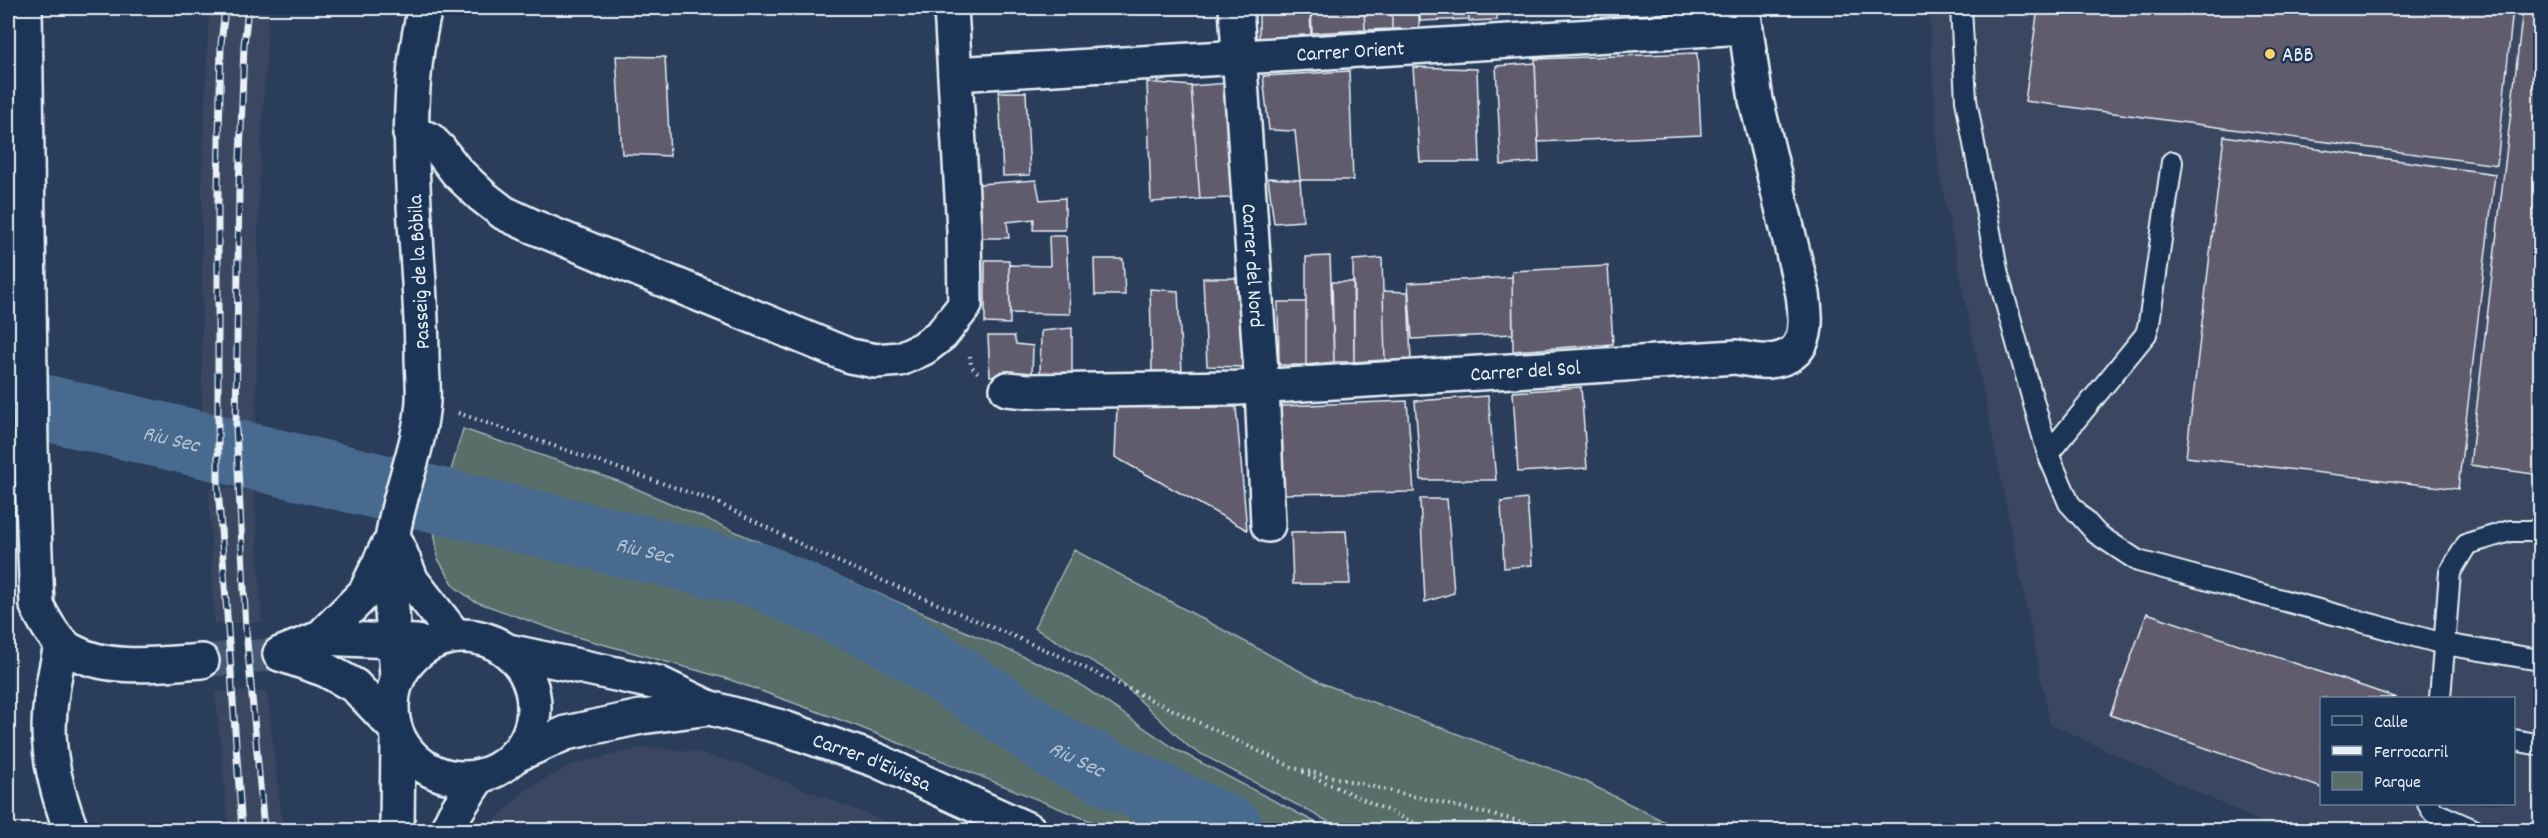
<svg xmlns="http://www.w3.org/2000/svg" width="2548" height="838" font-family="Dekko,sans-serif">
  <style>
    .built { fill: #3a4660; fill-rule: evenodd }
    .green { fill: #596e69; stroke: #a0b0b0; stroke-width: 1.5 }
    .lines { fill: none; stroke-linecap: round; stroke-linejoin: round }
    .river { stroke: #496b8f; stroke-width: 66 }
    .building { fill: #605c6d; stroke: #e8f1f8; stroke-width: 1.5 }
    .minor-tunnel { stroke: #465873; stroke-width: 33; stroke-dasharray: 33 16; stroke-linecap: butt }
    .service-casing { stroke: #e8f1f8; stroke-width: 24 }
    .minor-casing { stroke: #e8f1f8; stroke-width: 38 }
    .path { stroke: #e8f1f8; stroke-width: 4; stroke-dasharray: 1.5 4.5; stroke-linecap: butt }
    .service { stroke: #1d3557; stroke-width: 20 }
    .minor { stroke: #1d3557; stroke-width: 33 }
    .rail-casing { stroke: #e8f1f8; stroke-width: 7 }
    .rail { stroke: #1d3557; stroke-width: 4.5; stroke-dasharray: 14; stroke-linecap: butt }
    .poi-dot { fill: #ffd166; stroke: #1d3557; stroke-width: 2 }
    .labels { text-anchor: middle; stroke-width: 5; stroke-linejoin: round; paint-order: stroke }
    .street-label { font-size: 21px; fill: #e8f1f8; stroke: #1d3557 }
    .poi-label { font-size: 21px; fill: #e8f1f8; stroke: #1d3557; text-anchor: start }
    .water-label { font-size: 22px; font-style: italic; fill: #b0c2d3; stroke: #1d3557 }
  </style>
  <rect width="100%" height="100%" fill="#2a3d5b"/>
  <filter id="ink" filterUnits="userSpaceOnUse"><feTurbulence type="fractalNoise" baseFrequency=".0167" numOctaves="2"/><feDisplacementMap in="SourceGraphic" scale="12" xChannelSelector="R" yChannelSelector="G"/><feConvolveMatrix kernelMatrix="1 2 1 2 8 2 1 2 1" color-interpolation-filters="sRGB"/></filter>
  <g filter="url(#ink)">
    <path class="built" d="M209,8H269L259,186L256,423H202V179Z
      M1929,8H2540V830H2278L2050,724L1938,165ZM2322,698H2514V804H2322Z
      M209,488H254L262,622L214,624Z
      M267,691L283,830H229L215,692Z
      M647,747L695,752L741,764L906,830H486L525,790L573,764Z"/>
    <path class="green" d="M8,8H25L31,448L8,447Z
      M463,429L621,482L1066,675L1177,750L1330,830H1112L857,726L728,679L566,634L474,601L455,587L438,559L434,530Z
      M1074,550L1324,684L1584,781L1681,830H1344L1190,748L1109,671L1034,628Z"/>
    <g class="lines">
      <path class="river" id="s1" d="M8,399L760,576L890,635L997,705L1057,748L1231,830"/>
    </g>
    <path class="building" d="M772,8H872L772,12Z
      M1259,8H1310L1311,35L1259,39Z
      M1311,8H1364L1365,30L1312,33Z
      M1364,8H1392V29L1365,30Z
      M1392,8H1419V29H1392Z
      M1420,8H1468L1469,19L1420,21Z
      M1468,8H1497V20L1469,21Z
      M2038,8H2513L2497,165L2025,101Z
      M2523,8H2540V475L2470,465Z
      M1697,53L1701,135L1538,142L1535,59Z
      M616,56L665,57L670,156L622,154Z
      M1535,63L1539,162L1501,165L1496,66Z
      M1413,67L1477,69L1480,162H1420Z
      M1349,71L1353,180H1300L1295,131L1269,130L1263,76Z
      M1147,82L1191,86L1200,199L1151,202Z
      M1228,83L1231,198L1200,199L1191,86Z
      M999,92H1026L1030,175L1003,176Z
      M2224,136L2495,174L2458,489L2186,457Z
      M1268,178L1300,180L1303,221L1274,223Z
      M1036,180L1040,200L1065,198V230H1033L1034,219L1007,222L1009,238H981L979,184Z
      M1049,236H1066L1070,314L1010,313L1009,265L1050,266Z
      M1330,256L1334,362L1306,365V257Z
      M1382,258L1385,360L1354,362L1353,260Z
      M1094,259H1123L1125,295H1095Z
      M985,260H1009L1010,324L985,323Z
      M1608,266L1613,344L1513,351L1512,271Z
      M1512,277L1513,334L1412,339L1408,283Z
      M1203,278H1236L1243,367L1207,366Z
      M1332,282H1354V362H1334Z
      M1150,289L1178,291L1182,373L1152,371Z
      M1383,291L1408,292L1411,361L1385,360Z
      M1278,302H1306V365H1279Z
      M1072,328V376H1040L1041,331Z
      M988,336H1014L1016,344L1033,346L1032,376H990Z
      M1581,387L1587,468L1518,472L1513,392Z
      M1488,396L1496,480H1421L1415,401Z
      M1407,401L1414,492L1284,494L1281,406Z
      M1117,407H1236L1247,530L1115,457Z
      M1420,499H1447L1454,593L1425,602Z
      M1527,499L1532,565L1504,568L1501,502Z
      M1346,531L1350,584H1293L1291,532Z
      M2147,613L2397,698H2322V788L2110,715Z"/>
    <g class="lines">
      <path class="minor-tunnel" d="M202,661L280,654"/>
      <defs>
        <path id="service" d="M1961,8L1966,100L1998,275L2048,454L2069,503L2097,534L2138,561L2444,644L2540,660
          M2048,454L2146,334L2149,323L2172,162
          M2440,698L2450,572L2467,544L2510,531H2540
          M2514,740L2540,745
          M2428,804L2433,812L2474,830"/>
        <g id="minor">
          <path d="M25,8L31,448L37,606C44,620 55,642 70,650C108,672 160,664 202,661"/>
          <path id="s2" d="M1236,8L1262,387L1268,525"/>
          <path id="s3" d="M955,74L1745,27"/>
          <path d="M410,134L429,139L440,150L457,172L482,196L504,213L532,226L850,356L876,361L900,359L924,348L942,334L965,305L964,230L951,8"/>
          <path id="s4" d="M1007,389L1027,391L1238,388L1736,357C1746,359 1758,362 1769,361C1810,357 1807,325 1803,294L1756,100L1743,8"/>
          <path d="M396,542L412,581L455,636"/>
          <circle cx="463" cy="707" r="71"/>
          <path d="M320,638L365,593L387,547"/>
          <path d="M62,643C43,718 44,758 71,830"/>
          <path id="s5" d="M508,651L658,683L710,708L781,727L876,760L1029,830"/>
          <path d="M280,654L320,638L417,642"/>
          <path d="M280,654L326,670L355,686L394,727"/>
          <path d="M397,679C395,631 386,581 393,534C400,489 420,446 423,401C424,386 422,370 422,355C421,240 397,121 425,8"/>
          <path d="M514,756L566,733L641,717L710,708"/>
          <path d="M397,830L398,740"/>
          <path d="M447,830L454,815L479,776"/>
        </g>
      </defs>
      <use href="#service" class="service-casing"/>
      <use href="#minor" class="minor-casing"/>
      <path class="path" d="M970,356L971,366L978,373
        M458,413L714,501L820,554L1060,656L1294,768L1519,821L1577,830
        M1303,772L1430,830"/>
      <use href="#service" class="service"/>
      <use href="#minor" class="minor"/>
      <defs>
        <path id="rail" d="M225,8L221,44L218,188V486L242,830
          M248,8L244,45L239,187L236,427L246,630L264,830"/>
      </defs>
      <use href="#rail" class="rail-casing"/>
      <use href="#rail" class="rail"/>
    </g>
  </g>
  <circle class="poi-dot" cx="2270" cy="54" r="6"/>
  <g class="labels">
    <g class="street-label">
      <text dy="7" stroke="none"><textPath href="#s3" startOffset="396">Carrer Orient</textPath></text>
      <text dy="7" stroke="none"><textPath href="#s2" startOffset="258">Carrer del Nord</textPath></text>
      <text transform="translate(418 272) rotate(-93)" y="7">Passeig de la Bòbila</text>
      <text dy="7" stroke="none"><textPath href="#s4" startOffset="519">Carrer del Sol</textPath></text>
      <text dy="7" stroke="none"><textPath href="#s5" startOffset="382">Carrer d'Eivissa</textPath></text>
    </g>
    <g class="poi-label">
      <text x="2282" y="61">ABB</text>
    </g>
    <g class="water-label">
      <text dy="8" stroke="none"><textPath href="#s1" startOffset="168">Riu Sec</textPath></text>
      <text dy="8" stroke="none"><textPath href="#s1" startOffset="654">Riu Sec</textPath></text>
      <text dy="8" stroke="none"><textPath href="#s1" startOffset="1140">Riu Sec</textPath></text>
    </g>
  </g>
  <rect width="2548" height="838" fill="none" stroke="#1d3557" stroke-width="30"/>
  <rect x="15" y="15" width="2518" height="808" fill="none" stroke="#e8f1f8" stroke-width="2" filter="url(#ink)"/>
  <rect x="2320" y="697" width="195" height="108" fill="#1d3557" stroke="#6e8097" stroke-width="1.5"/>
  <rect x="2332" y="716" width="30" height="9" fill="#1d3557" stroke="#6e8097" stroke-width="1.5"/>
  <text x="2374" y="727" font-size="18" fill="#e8f1f8">Calle</text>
  <rect x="2332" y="746" width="30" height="9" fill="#e8f1f8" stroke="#6e8097" stroke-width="1.5"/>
  <text x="2374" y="757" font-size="18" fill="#e8f1f8">Ferrocarril</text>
  <rect x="2332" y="772" width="30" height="18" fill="#596e69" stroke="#6e8097" stroke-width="1.5"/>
  <text x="2374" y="787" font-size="18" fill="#e8f1f8">Parque</text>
</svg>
